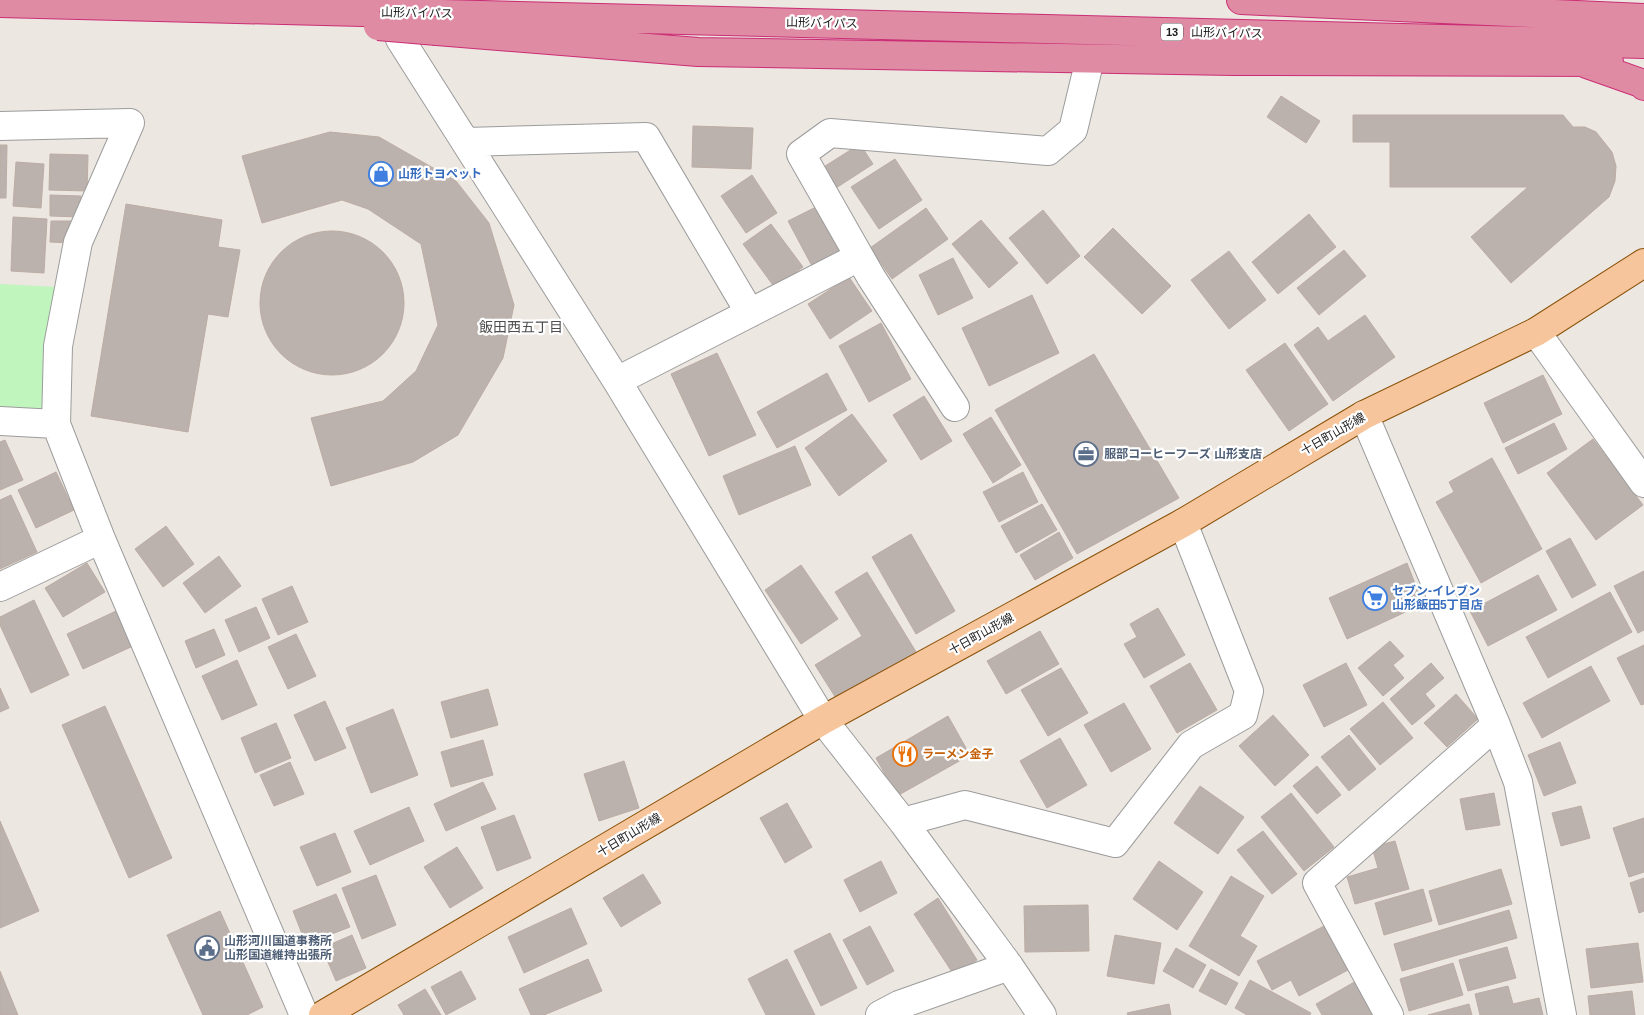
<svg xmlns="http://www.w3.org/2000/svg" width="1644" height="1015" font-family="Helvetica,'Noto Sans JP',sans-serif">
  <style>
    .park { fill: #c0f5be }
    .building { fill: #bcb2ad; stroke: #bcaca4 }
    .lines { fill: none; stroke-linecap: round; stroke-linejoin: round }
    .minor-casing { stroke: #9c9c9c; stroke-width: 30 }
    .major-casing { stroke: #895108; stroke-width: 30 }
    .highway-casing { stroke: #ca2d74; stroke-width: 30 }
    .minor { stroke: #fff; stroke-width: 28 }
    .major { stroke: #f6c59c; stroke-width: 28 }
    .highway { stroke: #e08ba4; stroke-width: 28 }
    .highway-bridge-casing { stroke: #ca2d74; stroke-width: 30; stroke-linecap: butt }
    .highway-bridge { stroke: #e08ba4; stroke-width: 28 }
    .labels { text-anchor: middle; stroke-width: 4.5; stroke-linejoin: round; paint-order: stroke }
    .shield { fill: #fff; stroke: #5f5f5f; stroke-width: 1 }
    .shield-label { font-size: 11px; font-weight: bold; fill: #1b1b1b }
    .street-label { font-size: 12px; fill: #1b1b1b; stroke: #fff }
    .shop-label { font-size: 12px; font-weight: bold; fill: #366cbe; stroke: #fff; text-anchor: start }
    .service-label { font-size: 12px; font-weight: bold; fill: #4e5e75; stroke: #fff; text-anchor: start }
    .food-label { font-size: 12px; font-weight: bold; fill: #c56008; stroke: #fff; text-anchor: start }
    .neighbourhood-label { font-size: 14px; fill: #4e4e4e; stroke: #fff }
  </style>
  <rect width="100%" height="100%" fill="#ece7e0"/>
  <path class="park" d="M0,284L56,287L46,412L0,408Z"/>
  <path class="building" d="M1281,96L1320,121L1306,143L1267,117Z
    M1353,115H1563L1573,127H1585L1596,132L1612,152L1616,166L1615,181L1609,197L1511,283L1471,237L1528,187H1390V142H1353Z
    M693,126L753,128L751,169L692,167Z
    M330,132L379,137L456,181L489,223L514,305L503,358L458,435L413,462L331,486L311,418L383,401L416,371L438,325L421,244L368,209L342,200L262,223L242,156Z
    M860,144L873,164L836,188L822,168Z
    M0,145H7L6,198H0Z
    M50,154L88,155L87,191L49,190Z
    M895,159L922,200L879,229L851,187Z
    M16,162L44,164L41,208L13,206Z
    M752,175L777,213L746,233L721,196Z
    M50,195L81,196L80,217L50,216Z
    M126,204L222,220L218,247L240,250L228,317L208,314L188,432L91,416Z
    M818,206L841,252L812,266L788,221Z
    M926,208L948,239L892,279L870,248Z
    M1043,210L1080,256L1047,284L1009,238Z
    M1309,214L1336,247L1278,294L1252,262Z
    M13,217L47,219L44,273L11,271Z
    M981,220L1018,263L989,288L952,244Z
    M51,221H71L70,243L50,242Z
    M771,224L803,267L775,288L743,244Z
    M1113,228L1171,286L1142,314L1084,257Z
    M260 303a72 72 0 1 1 144 0a72 72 0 1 1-144 0Z
    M1344,250L1366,276L1319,315L1297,288Z
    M1229,251L1266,300L1229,329L1191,280Z
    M953,258L973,298L938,315L919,275Z
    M849,277L872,311L830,339L808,304Z
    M1032,295L1059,353L989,386L962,328Z
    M1365,315L1395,357L1333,401L1294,345L1318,327L1328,341Z
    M881,323L911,379L869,402L839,346Z
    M1285,343L1328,404L1289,431L1246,370Z
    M717,353L756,435L709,456L671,374Z
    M1094,354L1179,498L1077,554L995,410Z
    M827,373L847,410L777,448L757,412Z
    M1543,375L1562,414L1503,443L1484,403Z
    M924,396L952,441L921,460L893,415Z
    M852,414L887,461L839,496L805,448Z
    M991,417L1021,465L993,483L963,434Z
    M1554,423L1567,449L1518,474L1505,448Z
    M1593,439L1643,505L1596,540L1547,473Z
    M5,440L23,480L0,490V442Z
    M795,446L811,485L739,515L723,476Z
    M1492,458L1542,549L1481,583L1436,502L1454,492L1449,482Z
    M56,472L74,510L36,528L18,490Z
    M1023,472L1038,502L999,522L983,492Z
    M11,495L37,552L0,569V500Z
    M1042,504L1057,530L1016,553L1001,526Z
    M166,526L194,564L163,587L135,549Z
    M1059,532L1073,558L1035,580L1020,555Z
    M911,534L955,611L916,634L872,557Z
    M1570,538L1596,585L1572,598L1546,551Z
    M219,556L241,586L205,613L183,583Z
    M87,563L105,592L63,617L45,588Z
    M1407,563L1423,604L1347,639L1329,598Z
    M801,565L838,619L801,644L765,590Z
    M1644,571V630L1638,633L1614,586Z
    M867,572L918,655L839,703L815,665L862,636L835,592Z
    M1538,575L1557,610L1488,646L1470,611Z
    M292,586L308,622L278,635L262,599Z
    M1610,592L1632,632L1548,678L1526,637Z
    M34,600L69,675L31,693L0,625V617Z
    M256,607L270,638L239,652L225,620Z
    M1158,608L1185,655L1144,678L1124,644L1137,637L1130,624Z
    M116,611L133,646L83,669L67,634Z
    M214,629L225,655L196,668L185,641Z
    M1040,631L1059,664L1006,694L987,661Z
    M296,634L316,676L288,689L268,647Z
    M1390,641L1404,656L1393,665L1404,678L1383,696L1358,668Z
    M1644,645V704L1641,705L1617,658Z
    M237,660L257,705L222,720L202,676Z
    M1190,663L1217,710L1177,733L1150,686Z
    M1346,663L1367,705L1324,727L1303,685Z
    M1431,663L1444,678L1425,694L1435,706L1412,725L1390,699Z
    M1591,666L1610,701L1542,738L1523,703Z
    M1061,668L1088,713L1048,736L1021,690Z
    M0,688L9,708L0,712Z
    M488,689L498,725L451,738L441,702Z
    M1456,694L1478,719L1447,747L1424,723Z
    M325,701L346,748L315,761L294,715Z
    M1383,702L1413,738L1380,765L1350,729Z
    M1124,703L1151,749L1111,772L1084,725Z
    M105,706L172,858L129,878L62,725Z
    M393,709L418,775L371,793L346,728Z
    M1273,715L1309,755L1275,786L1239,746Z
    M948,716L970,755L897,796L876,758Z
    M276,723L291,758L255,773L241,738Z
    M1349,735L1376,769L1349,791L1321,757Z
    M1060,738L1087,785L1047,808L1020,761Z
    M483,740L493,775L451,787L441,752Z
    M1560,742L1576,783L1544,796L1528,755Z
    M624,761L639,808L599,821L584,774Z
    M290,762L304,794L274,806L260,775Z
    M1317,766L1341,795L1317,814L1293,786Z
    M483,782L496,809L446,831L434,804Z
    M1200,786L1244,817L1218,854L1174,823Z
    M1291,793L1334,847L1304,871L1261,817Z
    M1494,793L1500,825L1466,830L1460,799Z
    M787,803L812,847L785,863L760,818Z
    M1581,806L1590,838L1561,846L1552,813Z
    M409,807L424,841L370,865L354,831Z
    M514,815L531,858L497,871L481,827Z
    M1644,818V872L1629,877L1613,828Z
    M0,821L39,911L0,928Z
    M1263,831L1297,874L1272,894L1237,850Z
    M335,833L351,872L317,886L300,847Z
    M1395,841L1409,889L1355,904L1347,877L1378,868L1372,847Z
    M457,847L483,888L450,908L424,867Z
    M881,861L897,893L860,912L844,880Z
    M1159,861L1203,892L1177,930L1133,899Z
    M1501,869L1512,904L1439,925L1429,891Z
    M643,874L661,903L621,927L603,898Z
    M376,875L396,925L362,939L342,888Z
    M1231,876L1264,896L1240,936L1257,946L1239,976L1189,946Z
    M1644,878V911L1639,913L1630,883Z
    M1423,889L1432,921L1384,935L1375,903Z
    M336,894L350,927L306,944L293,911Z
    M938,898L977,960L954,975L914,914Z
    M1088,905L1089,951L1025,952L1024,906Z
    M571,908L587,944L524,973L508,937Z
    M1509,910L1517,938L1402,971L1394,944Z
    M220,911L263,1007L247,1015H203L167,935Z
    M870,926L894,971L867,985L843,940Z
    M1324,926L1348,970L1299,996L1291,980L1272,990L1257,961Z
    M830,933L857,988L821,1006L794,951Z
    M352,935L366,968L336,981L322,948Z
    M1115,935L1161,943L1154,984L1107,976Z
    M1638,943L1643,982L1591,988L1586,949Z
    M1507,947L1516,978L1468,991L1459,960Z
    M1176,948L1206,965L1193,988L1163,971Z
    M588,959L602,991L544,1015H531L519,989Z
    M787,959L815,1015H766L748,979Z
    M1453,963L1463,995L1409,1011L1400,979Z
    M1211,969L1238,983L1226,1005L1199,991Z
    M0,971L18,1015H0Z
    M461,971L476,999L446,1015L431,987Z
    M1250,980L1311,1013L1310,1015H1247L1235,1008Z
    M1356,981L1375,1015H1322L1316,1004Z
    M1508,986L1513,1004L1539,998L1543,1015H1480L1475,994Z
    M425,989L441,1015H404L398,1005Z
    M1632,991L1635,1015H1590L1588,996Z
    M1169,1004L1171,1015H1128L1127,1013Z
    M1469,1004L1472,1015H1428Z"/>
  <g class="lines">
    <defs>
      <path id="minor" d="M400,39L617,381L823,720L903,822L1009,966L1042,1015
        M0,126L130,123L78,242L58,346L56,424
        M466,142L646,137L750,313
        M1536,332L1644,483
        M617,381L859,257
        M955,407L871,277L801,154L830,133L1048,151L1073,130L1090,59
        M1364,415L1496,725L1518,782L1562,1015
        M0,421L56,424L101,539L304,1015
        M0,587L101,539
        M903,822L965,805L1115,843L1191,745L1243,715L1249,691L1183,523
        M880,1015L899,1005L1009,966
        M1389,1015L1317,883L1496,725"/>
      <path id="major" d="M323,1015L823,720L1183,523L1364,415L1536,332L1644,263"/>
      <path id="highway" d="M1241,0L1644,18
        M0,3L1644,44
        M437,31L698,52L1233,61L1609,62
        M1587,64L1641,83L1644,86"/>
    </defs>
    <use href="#minor" class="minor-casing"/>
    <use href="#major" class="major-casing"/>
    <use href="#highway" class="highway-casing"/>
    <use href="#minor" class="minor"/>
    <use href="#major" class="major"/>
    <use href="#highway" class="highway"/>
    <defs>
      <path id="highway-bridge" d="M378,26L437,31"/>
    </defs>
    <use href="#highway-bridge" class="highway-bridge-casing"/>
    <use href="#highway-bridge" class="highway-bridge"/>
  </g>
  <defs>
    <symbol id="shop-ring" viewBox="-11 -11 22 22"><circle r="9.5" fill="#fff" stroke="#3f7fe0" stroke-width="1.5"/><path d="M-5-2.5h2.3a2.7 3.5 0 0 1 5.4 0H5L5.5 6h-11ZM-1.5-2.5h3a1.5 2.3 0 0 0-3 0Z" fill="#3f7fe0"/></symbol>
    <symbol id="office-ring" viewBox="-11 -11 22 22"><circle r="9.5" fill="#fff" stroke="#5c6f8a" stroke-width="1.5"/><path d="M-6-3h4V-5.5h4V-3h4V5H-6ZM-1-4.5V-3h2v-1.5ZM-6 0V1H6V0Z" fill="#5c6f8a"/></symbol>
    <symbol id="supermarket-ring" viewBox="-11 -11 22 22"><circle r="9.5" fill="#fff" stroke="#3f7fe0" stroke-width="1.5"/><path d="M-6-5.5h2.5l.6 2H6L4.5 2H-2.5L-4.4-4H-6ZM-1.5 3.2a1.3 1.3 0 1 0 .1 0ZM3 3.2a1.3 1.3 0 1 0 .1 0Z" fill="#3f7fe0"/></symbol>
    <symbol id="restaurant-ring" viewBox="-11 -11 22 22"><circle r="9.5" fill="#fff" stroke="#e8710a" stroke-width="1.5"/><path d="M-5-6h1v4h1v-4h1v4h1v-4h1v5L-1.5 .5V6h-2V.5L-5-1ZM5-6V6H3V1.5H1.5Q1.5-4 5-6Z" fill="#e8710a"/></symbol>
    <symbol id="civic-ring" viewBox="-11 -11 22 22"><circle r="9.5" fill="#fff" stroke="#5c6f8a" stroke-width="1.5"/><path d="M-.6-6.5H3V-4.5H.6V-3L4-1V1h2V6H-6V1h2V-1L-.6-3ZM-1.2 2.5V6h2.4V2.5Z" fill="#5c6f8a"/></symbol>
  </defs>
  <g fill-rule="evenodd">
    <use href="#shop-ring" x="367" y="160" width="28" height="28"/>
    <use href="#office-ring" x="1072" y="440" width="28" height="28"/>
    <use href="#supermarket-ring" x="1361" y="584" width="28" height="28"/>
    <use href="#restaurant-ring" x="891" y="740" width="28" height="28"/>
    <use href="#civic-ring" x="193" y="934" width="28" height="28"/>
  </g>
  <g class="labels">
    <rect class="shield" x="1161" y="23.5" width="22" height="17" rx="4"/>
    <g class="shield-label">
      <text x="1172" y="36">13</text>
    </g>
    <g class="street-label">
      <text transform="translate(417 13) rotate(1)" y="4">山形バイパス</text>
      <text transform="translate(822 23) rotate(1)" y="4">山形バイパス</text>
      <text transform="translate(1227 33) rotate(1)" y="4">山形バイパス</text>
      <text transform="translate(1333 434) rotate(-30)" y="4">十日町山形線</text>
      <text transform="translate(981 634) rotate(-29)" y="4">十日町山形線</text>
      <text transform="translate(629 835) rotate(-31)" y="4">十日町山形線</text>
    </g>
    <g class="shop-label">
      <text x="398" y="178">山形トヨペット</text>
      <text x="1392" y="595">セブン-イレブン<tspan x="1392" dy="14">山形飯田5丁目店</tspan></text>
    </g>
    <g class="service-label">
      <text x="1104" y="458">服部コーヒーフーズ 山形支店</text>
      <text x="224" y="945">山形河川国道事務所<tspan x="224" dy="14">山形国道維持出張所</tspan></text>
    </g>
    <g class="food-label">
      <text x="922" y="758">ラーメン金子</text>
    </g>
    <g class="neighbourhood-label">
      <text x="521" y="332">飯田西五丁目</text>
    </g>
  </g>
</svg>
